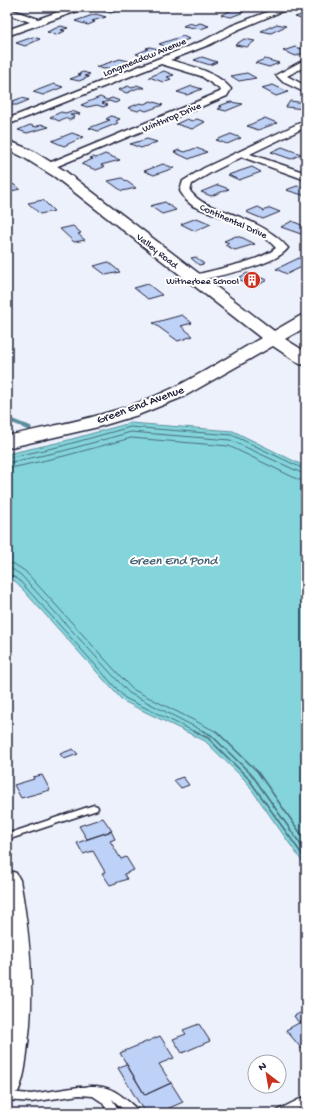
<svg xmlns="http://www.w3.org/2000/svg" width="313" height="1120" font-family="'Gochi Hand',sans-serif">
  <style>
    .water { fill: #83d5db; stroke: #5c8d9b }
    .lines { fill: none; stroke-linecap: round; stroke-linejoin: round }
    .shore-far1 { stroke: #496a7b; stroke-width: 1 }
    .shore { stroke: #496a7b; stroke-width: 1.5 }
    .stream-far1 { stroke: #5c8d9b; stroke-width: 4 }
    .stream { stroke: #5c8d9b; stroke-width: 5 }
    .building { fill: #bed1f6; stroke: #22223b }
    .lane-casing { stroke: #22223b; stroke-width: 3 }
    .street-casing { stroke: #22223b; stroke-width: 3 }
    .secondary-casing { stroke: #22223b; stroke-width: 3 }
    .lane { fill: #fff; fill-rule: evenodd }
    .street { fill: #fff; fill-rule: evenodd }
    .secondary { fill: #fff; fill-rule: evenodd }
    .labels { text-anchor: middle; stroke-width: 4; stroke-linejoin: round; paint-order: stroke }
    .far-street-label { font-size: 10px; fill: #22223b; stroke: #fff }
    .far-poi-label { font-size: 10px; fill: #22223b; stroke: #fff; text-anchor: end }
    .street-label { font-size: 12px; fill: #22223b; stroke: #fff }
    .water-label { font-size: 13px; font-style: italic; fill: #446173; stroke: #fff }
  </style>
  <rect width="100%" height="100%" fill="#ecf1fc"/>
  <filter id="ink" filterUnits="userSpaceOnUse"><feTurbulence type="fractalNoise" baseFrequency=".025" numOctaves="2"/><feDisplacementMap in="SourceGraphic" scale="8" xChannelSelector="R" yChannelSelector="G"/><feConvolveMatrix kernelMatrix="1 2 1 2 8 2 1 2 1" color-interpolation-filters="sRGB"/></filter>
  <g filter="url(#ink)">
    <path class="water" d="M130,423L233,431L306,467V867L245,780L205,741L123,701L15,581L7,577V454L61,442Z"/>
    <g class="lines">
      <path class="shore-far1" d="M7,458L62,446L130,427L232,435L306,470
        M7,463L63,451L131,432L230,440L306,475
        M7,469L64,456L131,438L229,446L299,480L306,481
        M7,563L14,564L25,571L132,689L217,732
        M7,569H12L21,575L129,693L205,732
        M7,574L18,579L125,698L195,732"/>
      <path class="shore" d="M193,731L208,738L248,778L306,860
        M203,731L211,735L252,775L306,852
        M216,731L257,771L306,841"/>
      <path class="stream-far1" d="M7,419L27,427"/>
      <path class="stream" d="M24,426L29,428"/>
    </g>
    <path class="building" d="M113,7H123L121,8H123L111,13L103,11Z
      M234,9L244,12L231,17L221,15Z
      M96,14L106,17L92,21L95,22L88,25L75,21Z
      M305,14L306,19L304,20L295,17Z
      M190,23L195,25L200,23L209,26L201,29L183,26Z
      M277,24L286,26L271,33L261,31Z
      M61,26L68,28L61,30L65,31L56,35L47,32Z
      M183,36L189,39L167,47L159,44Z
      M33,37L40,39L25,46L16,43Z
      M244,39L255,41L247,47L235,45Z
      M150,47L158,49L151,52L154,53L144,57L136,54L148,49L146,48Z
      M295,47L306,50V52L296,56L283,51Z
      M202,57L217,62L210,65L194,60Z
      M120,59L129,61L112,69L109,68L104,69L96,67Z
      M265,59L279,63L269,67L255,63Z
      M164,71L174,75L167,77L171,79L163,82L149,77Z
      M83,72L90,74L85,76L89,77L79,81L70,79L81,75L78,74Z
      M247,73L256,78L239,81L231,76Z
      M54,84L63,87L43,95L33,92Z
      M137,85L145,88H138L127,93L118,90L128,86L132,88Z
      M273,85L288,92L276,96L261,88Z
      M192,86L202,89L187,95L177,92Z
      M100,97L107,100L112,98L120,101L115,103L109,101L102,103L108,105L103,107L97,105L87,107L81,105Z
      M21,98L29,100L17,105H7V101L10,102Z
      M151,101L163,105L146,111L141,109L138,111L128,108L140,103L144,104Z
      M290,101L306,103V107L304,109L286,107Z
      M230,102L243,104L226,111L218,109L222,107L219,106Z
      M72,111L80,114L70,115L75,117L69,120L65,118L59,121L50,117L61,112L65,113Z
      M111,116L120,119L116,121L118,123L98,131L89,128L110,120L106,119Z
      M265,118L277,123L258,130L247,126Z
      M187,119L192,121L197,119L205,122L192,129L176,124Z
      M41,124L49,127L27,133L18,130L30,125L36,127Z
      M72,133L83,137L64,146L52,141Z
      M231,134L241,138L227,144L216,140Z
      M147,139L157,142L141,148L130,144Z
      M282,147L301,154L291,159L271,152Z
      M196,148L207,152L189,159L174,152L179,150L185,152Z
      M105,154L120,160L101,165L104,167L96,170L81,164L93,159L90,158L93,157L96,158Z
      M163,164L174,168L154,175L144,171Z
      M252,167L261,172L239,180L228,175Z
      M122,178L136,188L122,191L108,181Z
      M7,180L20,189L7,192Z
      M218,185L229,189L211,196L201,192Z
      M297,186L306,188V196L286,190Z
      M43,200L54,211L40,214L28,203Z
      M165,202L176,210L162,214L150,206Z
      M258,207L264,210L263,211L270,208L280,212L263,219L246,212Z
      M197,218L211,224L195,231L181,224Z
      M292,221L306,227V232L301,234L281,227Z
      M73,226L81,233L78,234L85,240L74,242L60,229Z
      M236,236L243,238L255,244L235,250L225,245L229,243L224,241Z
      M196,257L204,264L199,265L191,258Z
      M299,258L306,260V265L287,274L276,269Z
      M108,262L120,272L106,275L94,266Z
      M247,273L267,280L257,286L237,279Z
      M148,284L162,295L148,299L134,288Z
      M182,315L192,323L181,326L193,336L178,341L153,323Z
      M73,749L78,754L64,759L60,754Z
      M42,775L50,790L21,798L14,785L34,779L33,777Z
      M183,777L189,785L181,788L174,780Z
      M103,818L112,831L87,839L79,826Z
      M111,831L115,839L110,841L121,859L126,857L134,870L124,874L127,879L110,885L102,873L105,872L93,851L83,854L77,843Z
      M302,1012L306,1017V1019L299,1023L294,1016Z
      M306,1019V1054L286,1030Z
      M199,1024L210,1041L182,1053L173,1039L186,1034L183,1030Z
      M160,1036L174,1058L159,1064L171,1083L145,1095L120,1053Z
      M126,1064L145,1095L171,1083L183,1102L158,1113H145L118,1068Z"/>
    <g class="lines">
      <defs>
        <path id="lane" d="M94,805L97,806L98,808L97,810L7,840V834Z
          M89,1086C112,1085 121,1095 138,1110L139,1113H127L112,1099L120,1113H109L102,1102L93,1096L79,1095L31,1102L7,1100V1092L31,1094L79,1087H85Z
          M306,1096V1105L291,1113H277L278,1110Z"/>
        <path id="street" d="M72,7H84L83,9L7,36V30L30,22L7,14V8L38,19Z
          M280,7H292L237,30L211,44L170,60C191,66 216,71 231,89L227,96L48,170L43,167L44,165L220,92L221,90L201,76L161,64L7,125V119L205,40L231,26Z
          M306,59V66L287,76L306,86V93L283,82L276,75Z
          M306,120V127L250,154L306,173V180L242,157L212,172L192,184L190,191C199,203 211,206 224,211C246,219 270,228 286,246L288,248C275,266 217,276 195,281L191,280L189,278L191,276C212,270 260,262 276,248C258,227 218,216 193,206L186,200L180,191L183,181L204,168Z"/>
        <path id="secondary" d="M7,140L33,151L65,171L274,331L300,316L306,315V327L285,339L306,352V365L300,364L273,346L183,397L138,415L98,427L7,448V436C62,424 119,414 171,389C202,374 231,355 261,338L55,177L23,157L7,149Z
          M7,870L16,873L20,880C30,935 35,989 28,1044C26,1060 25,1077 18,1092L7,1095Z"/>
      </defs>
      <use href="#lane" class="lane-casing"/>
      <use href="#street" class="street-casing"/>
      <use href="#secondary" class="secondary-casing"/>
      <use href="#lane" class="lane"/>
      <use href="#street" class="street"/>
      <use href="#secondary" class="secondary"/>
    </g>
  </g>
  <defs>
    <symbol id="building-disc" viewBox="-11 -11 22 22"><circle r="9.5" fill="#c8321e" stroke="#fff"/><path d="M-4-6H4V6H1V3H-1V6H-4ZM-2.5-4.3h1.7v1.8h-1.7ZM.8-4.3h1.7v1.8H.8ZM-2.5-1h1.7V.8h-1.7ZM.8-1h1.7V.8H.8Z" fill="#fff"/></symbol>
  </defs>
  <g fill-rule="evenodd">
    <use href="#building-disc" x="242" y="270" width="20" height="20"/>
  </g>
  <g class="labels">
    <g class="far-street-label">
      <text transform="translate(144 56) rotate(-22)" y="4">Longmeadow Avenue</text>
      <text transform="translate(171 116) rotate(-23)" y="4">Winthrop Drive</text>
      <text transform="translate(234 220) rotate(24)" y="4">Continental Drive</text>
      <text transform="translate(158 250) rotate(38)" y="4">Valley Road</text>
    </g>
    <g class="far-poi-label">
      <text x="239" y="284">Witherbee School</text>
    </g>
    <g class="street-label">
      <text transform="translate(140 404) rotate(-20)" y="4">Green End Avenue</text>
    </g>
    <g class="water-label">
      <text x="173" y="564">Green End Pond</text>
    </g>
  </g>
  <rect width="313" height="1120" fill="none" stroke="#fff" stroke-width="24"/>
  <rect x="12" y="12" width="289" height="1096" fill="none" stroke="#22223b" stroke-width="1.5" filter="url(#ink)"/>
  <g transform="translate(267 1074) rotate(329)"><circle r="19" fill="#ffffff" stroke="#a7a7b1"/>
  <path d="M0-3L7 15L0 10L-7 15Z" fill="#c8321e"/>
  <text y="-6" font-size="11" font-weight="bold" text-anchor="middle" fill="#22223b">N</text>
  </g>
</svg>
